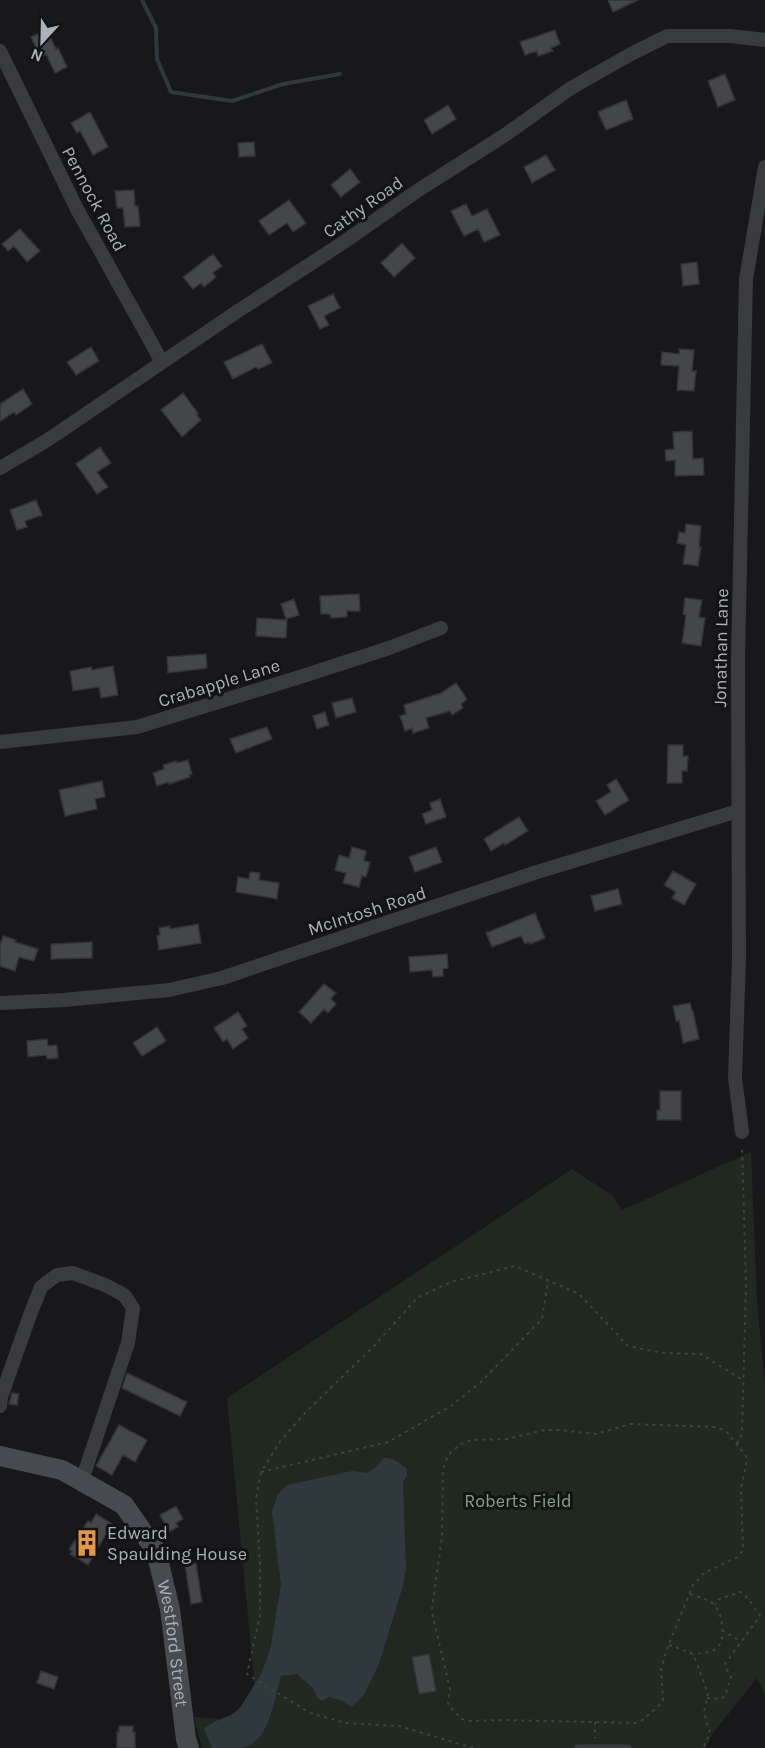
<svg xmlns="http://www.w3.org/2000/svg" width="765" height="1748" font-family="Karla,sans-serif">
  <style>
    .green { fill: #202820 }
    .water { fill: #2f393d }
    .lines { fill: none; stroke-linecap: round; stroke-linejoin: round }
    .stream { stroke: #2f393d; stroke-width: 4 }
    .building { fill: #45464a; stroke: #323336; stroke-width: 1.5 }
    .path { stroke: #3f4246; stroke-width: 2; stroke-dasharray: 3 4.5; stroke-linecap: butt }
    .lane { stroke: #393b3f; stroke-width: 7 }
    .street { stroke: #393b3f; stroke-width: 14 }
    .secondary { stroke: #474a4e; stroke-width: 20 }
    .labels { text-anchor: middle; stroke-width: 6; stroke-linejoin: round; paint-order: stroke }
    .street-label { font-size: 18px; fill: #abb1b9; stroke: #131315 }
    .park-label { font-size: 18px; fill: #86a283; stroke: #131315 }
    .poi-label { font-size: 18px; fill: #abb1b9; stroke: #131315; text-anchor: start }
  </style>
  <rect width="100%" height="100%" fill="#18181a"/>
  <path class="green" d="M751,1152L757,1300L765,1387V1696L757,1678L714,1732L705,1748H202L194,1717L258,1721L227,1398L572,1169L612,1195L622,1210Z"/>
  <path class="water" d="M384,1458C394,1457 399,1463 407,1469V1476L403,1482L406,1570L402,1589L379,1664L364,1695L352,1707L340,1700L329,1697L322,1701L317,1698L313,1688L297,1674L281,1676C274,1699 270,1744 241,1748C232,1748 221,1748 212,1748L204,1728L216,1721L231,1715L240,1708L261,1674L270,1650L281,1584L272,1512L278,1494L287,1485L352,1471L367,1473L375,1468Z"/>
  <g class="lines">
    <path class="stream" d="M142,0L156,28L157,59L171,92L232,101L283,84L340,74"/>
  </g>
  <path class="building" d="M608,0H638L613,12Z
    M47,30L56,49L58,48L67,67L55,73L46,54L40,57L31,37Z
    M555,30L560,44L551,48L553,51L538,56L537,51L525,55L520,42Z
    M725,74L735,100L718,107L708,81Z
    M626,100L633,119L606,130L598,112Z
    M448,105L456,119L432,134L424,120Z
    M90,112L108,147L93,155L80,131L77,133L71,123Z
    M254,142L255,156L239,157L238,143Z
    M546,155L555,170L532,183L524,167Z
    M350,169L360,182L341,197L331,185Z
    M134,190L135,206H138L140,226L125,227L123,208H117L115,191Z
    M289,200L306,223L293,232L287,223L269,235L259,221Z
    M466,204L472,216L487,209L500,235L484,242L478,229L464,236L451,211Z
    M20,229L40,251L27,262L14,246L8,251L2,244Z
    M402,243L415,258L394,277L381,263Z
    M213,254L222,266L213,273L216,277L204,287L201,283L193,289L183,277Z
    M697,262L699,284L683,286L681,264Z
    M333,294L340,308L324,316L329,325L320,329L308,306Z
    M262,344L272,363L258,369L256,367L233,379L224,362Z
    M91,347L99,361L76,375L67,362Z
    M679,349L694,350L692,371H696L694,391L677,390L679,366L661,365L662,352L679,354Z
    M23,389L32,404L16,415L14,412L0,421V404Z
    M183,393L198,413L197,415L201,420L182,437L161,410Z
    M692,431L693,459L703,458L704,475L675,476V460L666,461L665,450L674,449L673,432Z
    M100,447L111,463L97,472L108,487L97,494L76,464Z
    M36,500L42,515L25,521L27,527L17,530L10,510Z
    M686,524L701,526L699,547H701L698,566L683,564L686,545L677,543L679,532L685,533Z
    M359,594L360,611H347V617L331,618L330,614H321L320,596Z
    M685,598L702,600L699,617L705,618L701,646L682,643L686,615L683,614Z
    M294,599L299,615L286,619L281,604Z
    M257,618L287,620L286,638L256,636Z
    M206,654L207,668L168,673L167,657Z
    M113,666L118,695L101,698L99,687L73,691L70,671L91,667L92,670Z
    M456,683L467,699L461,704L463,708L452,715L450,711L426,718L429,728L413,733L412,728L405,731L400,716L406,714L404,705L441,693Z
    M352,698L356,712L336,718L332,703Z
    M325,712L329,725L317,729L313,716Z
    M267,727L272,739L236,753L230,739Z
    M668,745H683V756H688L687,771H682V783H667Z
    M188,760L192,774L189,775L190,777L169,784L168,782L157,786L153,773L164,769L163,765L176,761L177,763Z
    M616,779L629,800L605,815L596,801L611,792L607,785Z
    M102,781L105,797L95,799L97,809L65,816L59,790Z
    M440,799L446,817L426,824L422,814L432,810L430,803Z
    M519,817L528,831L505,845L504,843L491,851L484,839Z
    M352,847L366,851L364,861L370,862L366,877L362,876L359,887L343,883L346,873L335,870L339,855L349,858Z
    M436,847L442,862L415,872L409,857Z
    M673,871L696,884L684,905L672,898L676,892L664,885Z
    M250,872L260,873L259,880L279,883L277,899L236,892L238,877L249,879Z
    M618,889L622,904L595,911L591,896Z
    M535,913L545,938L530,944L529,942L525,944L521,936L492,947L486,933Z
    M198,924L201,943L159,950L157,936L160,935L159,928L170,926V929Z
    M3,936L16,940L15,942L38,949L34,961L19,957L15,971L0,966V945Z
    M92,942V958L51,959V944Z
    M447,954L448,968L443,969V976L433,977L432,970L410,972L409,957Z
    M324,984L336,993L331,999L336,1004L328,1013L324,1009L311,1023L299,1012Z
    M690,1003L692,1011H693L699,1039L683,1043L679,1020L676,1021L673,1006Z
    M238,1012L247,1026L242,1029L248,1038L233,1049L227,1039L223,1042L214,1028Z
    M157,1027L166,1041L142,1056L133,1043Z
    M47,1039L48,1046L57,1045L58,1058L47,1059L46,1055L28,1057L27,1041Z
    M660,1091H681V1120H657V1110H660Z
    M127,1373L187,1402L180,1416L122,1388Z
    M12,1393L19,1394L17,1405L9,1404Z
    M119,1425L147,1440L135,1462L123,1455L112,1475L96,1466Z
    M176,1506L183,1519L176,1523L178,1527L169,1532L160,1515Z
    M96,1514L112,1524L88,1565L70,1554L72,1551L69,1549L88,1521L91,1523Z
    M196,1563L202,1602L191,1604L185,1565Z
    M429,1654L436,1691L419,1694L412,1657Z
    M41,1671L58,1677L54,1689L37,1683Z
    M119,1726H133V1732H135V1748H117V1732H119Z"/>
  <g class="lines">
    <path class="path" d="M630,1424L716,1427L726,1431L746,1456L747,1460L741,1488L743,1550L738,1557L704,1573L693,1585L668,1646L661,1669L663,1700L661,1704L641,1721L635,1723L504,1720L468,1721L462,1719L448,1705L450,1689L433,1617L432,1609L442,1537L443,1470L446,1460L451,1452L461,1444L472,1440L507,1439L545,1430H559L596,1434Z
      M737,1444L742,1433L746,1284L742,1145
      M261,1472L388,1442L451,1406L481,1382L542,1319L548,1281
      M690,1594C698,1597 710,1599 715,1606C723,1614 726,1642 716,1649C709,1654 701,1651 694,1656
      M722,1630L740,1641
      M669,1645L691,1653L694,1656L708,1694L704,1712L710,1733L703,1748
      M707,1698L721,1699L725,1696L731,1677L726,1668L725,1664L760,1616L748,1598L741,1592L719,1599L715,1605
      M595,1722V1738
      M473,1748L399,1726L346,1723L310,1713L247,1674L260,1615V1564L256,1499L261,1472L281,1440L306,1412L374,1346L417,1298L451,1282L515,1266L579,1294L628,1346L662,1353L701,1354L744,1381"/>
    <path class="lane" d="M578,1748H628"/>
    <path class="street" d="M0,51L77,209L162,362
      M0,468L46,441L238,311L341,244L420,189L505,135L571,88L631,54L667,36H730L765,40
      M0,742L137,727L303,676L389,648L441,628
      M0,1003L64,1000L169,990L222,978L537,872L738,811
      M742,1132L735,1078L739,959L738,661L746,279L765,167
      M0,1406L1,1397L30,1315L41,1287L57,1275L73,1273L105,1285L124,1295L133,1308L128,1343L82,1480"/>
    <path class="secondary" id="s1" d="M0,1456L62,1470L124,1505L156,1551L170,1609L186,1739L189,1748"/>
  </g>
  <defs>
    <symbol id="building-bare" viewBox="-9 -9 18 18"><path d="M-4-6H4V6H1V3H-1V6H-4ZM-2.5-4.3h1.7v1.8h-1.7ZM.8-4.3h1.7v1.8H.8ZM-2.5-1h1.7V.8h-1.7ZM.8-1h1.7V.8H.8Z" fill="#e79642" stroke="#131315" stroke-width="2.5" paint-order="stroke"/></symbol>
  </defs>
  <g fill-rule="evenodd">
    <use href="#building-bare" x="68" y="1524" width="38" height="38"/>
  </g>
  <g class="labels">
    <g class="street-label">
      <text transform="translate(94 199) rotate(62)" y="6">Pennock Road</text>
      <text transform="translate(363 207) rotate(-35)" y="6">Cathy Road</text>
      <text transform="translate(721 648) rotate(-89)" y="6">Jonathan Lane</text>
      <text transform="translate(219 683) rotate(-17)" y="6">Crabapple Lane</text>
      <text transform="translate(367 911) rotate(-18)" y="6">McIntosh Road</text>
      <text dy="6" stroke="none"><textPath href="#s1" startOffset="285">Westford Street</textPath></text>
    </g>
    <g class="park-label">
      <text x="518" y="1507">Roberts Field</text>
    </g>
    <g class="poi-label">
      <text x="107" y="1539">Edward<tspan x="107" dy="21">Spaulding House</tspan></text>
    </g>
  </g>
  <g transform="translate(42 42) rotate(202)" stroke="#131315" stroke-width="4.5" paint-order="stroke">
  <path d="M0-4.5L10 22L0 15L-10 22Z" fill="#abb1b9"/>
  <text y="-9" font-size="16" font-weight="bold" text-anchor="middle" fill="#abb1b9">N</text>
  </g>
</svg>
